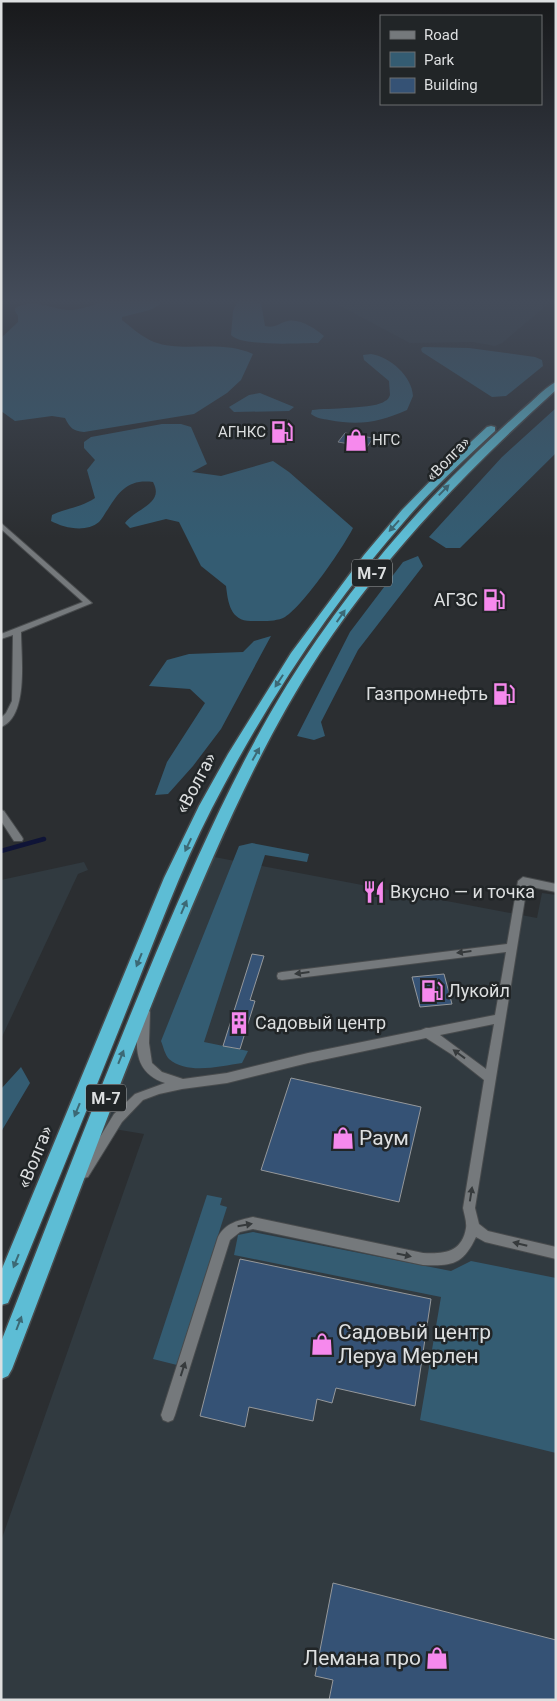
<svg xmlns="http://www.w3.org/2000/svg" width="557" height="1701" font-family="Roboto,sans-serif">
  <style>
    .built { fill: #313a40 }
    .green { fill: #345c72 }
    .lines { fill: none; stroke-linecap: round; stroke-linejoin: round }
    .stream { stroke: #0f1437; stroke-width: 4.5 }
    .building { fill: #355275; stroke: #95989b }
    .street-casing { stroke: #484b4d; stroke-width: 2 }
    .highway-casing { stroke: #484b4d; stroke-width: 3 }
    .street { fill: #75797c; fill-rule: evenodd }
    .highway { fill: #5dbdd5; fill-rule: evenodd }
    .oneway { fill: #3c6975 }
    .oneway2 { fill: #363a3c }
    .labels { text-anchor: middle; stroke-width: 5; stroke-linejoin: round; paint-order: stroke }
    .far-poi-label { font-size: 15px; fill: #dddfe0; stroke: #212527; text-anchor: end }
    .far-street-label { font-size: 15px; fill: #dddfe0; stroke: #212527 }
    .shield { fill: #212527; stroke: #a5a7a8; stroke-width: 1 }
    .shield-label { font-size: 16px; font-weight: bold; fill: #dddfe0 }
    .poi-label { font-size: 18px; fill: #dddfe0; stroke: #212527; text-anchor: start }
    .street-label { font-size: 18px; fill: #dddfe0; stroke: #212527 }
    .near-poi-label { font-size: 21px; fill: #dddfe0; stroke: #212527; text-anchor: start }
  </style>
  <rect width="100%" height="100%" fill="#2b2e31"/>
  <path class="built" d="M327,299H554L502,343L495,346L473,342L410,343Z
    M209,856L537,918L542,893L556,895V1700H1V1541L144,1134L102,1127Z
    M84,862L88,870L78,874L1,1039V880Z"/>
  <path class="green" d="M111,299L160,301L161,304L150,310L122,317V320C132,328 142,337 154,342C183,353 221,339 253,354L241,380L227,393L194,414L84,432C73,431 70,428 65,418L52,416L15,421L1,411V338L18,322V316L15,311V308C33,298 50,309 69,310C83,310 97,303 111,299Z
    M244,301L261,303L265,326C274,328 277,325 284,322C297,316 315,328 324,336L318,343C300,343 242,347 231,335L233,311L237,303Z
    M423,347L469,348L535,357L542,360L543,366L506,396L492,397L422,352L421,349Z
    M371,354C390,357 412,376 413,396L407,410C379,422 360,426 329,420C323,419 316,418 311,414L312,410C327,408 376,409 385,401C388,400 389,397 390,395L389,381L364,360L363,355Z
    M260,393L294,407L289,411L234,412L229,407L249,395Z
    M556,408V453L460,548H446L429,537L502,457Z
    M162,424H181L191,427L207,464L192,472L221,476L273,461L289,472L353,528C343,548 303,606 285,617C276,622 262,621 251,621C230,621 228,602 226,586L201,566L179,522L166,519L130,528L125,523C136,508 165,504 153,482C129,479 120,490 108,509C105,513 102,519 99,522C86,533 64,528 51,521L52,515C67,508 82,507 95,498L87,470L95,460L84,448V442L91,437Z
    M418,556L423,566L358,650L321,722L325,736L314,740L297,736L350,632L403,562Z
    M271,636L221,729L193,766L168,794L155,795L167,762L205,703L190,689L149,686L167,660L189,654L243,652L254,641Z
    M252,843L309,854L307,862L265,855L204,1042L248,1051L242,1063C220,1066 188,1075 169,1059C165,1055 163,1046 161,1041L239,846Z
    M21,1067L30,1083L1,1132V1089Z
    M207,1195L222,1198L220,1205L227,1207L177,1365L153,1359Z
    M253,1232L451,1271L471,1261L556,1278V1453L420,1420L441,1297L234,1255L238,1235Z"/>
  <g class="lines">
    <path class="stream" d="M1,851L44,839"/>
  </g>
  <path class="building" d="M345,433L373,438L367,447L338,442Z
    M252,954L264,956L250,1000L255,1001L240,1049L223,1046Z
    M444,974L452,1004L420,1007L412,977Z
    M291,1078L421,1107L399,1202L261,1170Z
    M240,1259L431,1299L415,1406L336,1388L332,1403L317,1399L313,1421L249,1407L245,1427L200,1416Z
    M333,1583L556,1640V1700H329L333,1680L315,1676Z"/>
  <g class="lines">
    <defs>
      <path id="street" d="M1,523L92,603L21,632C21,656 29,716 1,727V718L6,713L12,701L13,635L1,639V634L83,602L1,529Z
        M1,810L4,811L22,837L23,839L22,841H14L1,821Z
        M523,877L556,884V892L527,886L475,1208L479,1224L488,1231L556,1247V1259L485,1242L476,1237C463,1265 452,1266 423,1265L253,1229L240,1232L230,1240L175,1415L173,1420L168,1422L163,1420L161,1415L218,1237C225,1223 239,1220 253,1217L423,1253C443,1254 462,1253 466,1228C467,1222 464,1214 463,1208L484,1080L451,1054L426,1038L308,1063L227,1083L182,1089L159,1094L143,1100L122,1122L88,1177L84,1178L80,1177L78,1173L114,1114L135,1094L165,1083C130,1071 137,1042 138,1012L140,1009L144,1008L148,1009L150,1012L149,1043L152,1063L162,1072L183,1079L227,1073L308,1053L421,1030L426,1028H429L495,1015L506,952L282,980L278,979L277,976L278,973L282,972L507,944L518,881ZM494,1024L486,1069L440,1035Z"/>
      <path id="highway" d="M556,382V390C468,469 386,554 320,653C259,746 215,851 172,954C116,1091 65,1231 12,1369L8,1376L1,1379V1342C52,1212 102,1082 156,953C195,862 235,770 287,685C337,605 397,531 464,465C485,444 507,423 530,403C538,396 546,387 556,382Z
        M491,426L495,427V431C465,459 435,486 409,516C331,604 266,703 212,808C180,870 156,937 130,1002C91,1100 51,1198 11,1296L8,1303L1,1305V1271L164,878L199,806L228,754L291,653L364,555L402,510L444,467L487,427Z"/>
    </defs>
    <use href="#street" class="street-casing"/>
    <use href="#highway" class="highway-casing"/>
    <use href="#street" class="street"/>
    <use href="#highway" class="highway"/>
  </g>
  <defs><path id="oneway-solid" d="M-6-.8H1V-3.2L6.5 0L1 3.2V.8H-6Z" transform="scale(1.25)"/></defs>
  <g class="oneway">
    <use href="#oneway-solid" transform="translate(444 490) rotate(-46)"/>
    <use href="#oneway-solid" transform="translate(394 526) rotate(132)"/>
    <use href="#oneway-solid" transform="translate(341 616) rotate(-55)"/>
    <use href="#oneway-solid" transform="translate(279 681) rotate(123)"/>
    <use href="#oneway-solid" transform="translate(256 754) rotate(-61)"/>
    <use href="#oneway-solid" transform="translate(188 845) rotate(115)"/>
    <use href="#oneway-solid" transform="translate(184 907) rotate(-67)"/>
    <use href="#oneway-solid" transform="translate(139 960) rotate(112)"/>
    <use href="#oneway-solid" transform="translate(121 1057) rotate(-68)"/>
    <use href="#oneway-solid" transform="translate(77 1110) rotate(112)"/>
    <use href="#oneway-solid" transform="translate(16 1261) rotate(112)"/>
    <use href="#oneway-solid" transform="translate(19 1323) rotate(-69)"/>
  </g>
  <g class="oneway2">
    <use href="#oneway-solid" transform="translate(464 952) rotate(173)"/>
    <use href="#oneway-solid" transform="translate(302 973) rotate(173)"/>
    <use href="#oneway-solid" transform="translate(459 1054) rotate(-144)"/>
    <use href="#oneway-solid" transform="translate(471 1194) rotate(-81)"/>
    <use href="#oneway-solid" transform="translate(245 1225) rotate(-10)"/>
    <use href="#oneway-solid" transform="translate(520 1244) rotate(-166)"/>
    <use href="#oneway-solid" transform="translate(404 1255) rotate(12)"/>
    <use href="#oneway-solid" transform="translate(183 1369) rotate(-72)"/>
  </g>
  <linearGradient id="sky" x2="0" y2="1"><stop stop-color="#18191b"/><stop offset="0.56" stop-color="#444c5a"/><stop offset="1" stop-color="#444c5a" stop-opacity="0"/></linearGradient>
  <rect width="557" height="538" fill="url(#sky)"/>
  <defs>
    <symbol id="fuel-bare" viewBox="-9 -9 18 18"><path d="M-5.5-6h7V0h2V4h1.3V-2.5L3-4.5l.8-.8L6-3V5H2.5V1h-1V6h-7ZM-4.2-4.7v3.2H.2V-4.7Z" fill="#f689ed" stroke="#212527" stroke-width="2.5" paint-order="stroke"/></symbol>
    <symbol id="shop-bare" viewBox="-9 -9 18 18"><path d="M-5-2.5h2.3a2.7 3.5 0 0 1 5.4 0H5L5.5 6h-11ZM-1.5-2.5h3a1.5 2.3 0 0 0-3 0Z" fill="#f689ed" stroke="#212527" stroke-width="2.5" paint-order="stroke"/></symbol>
    <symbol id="restaurant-bare" viewBox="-9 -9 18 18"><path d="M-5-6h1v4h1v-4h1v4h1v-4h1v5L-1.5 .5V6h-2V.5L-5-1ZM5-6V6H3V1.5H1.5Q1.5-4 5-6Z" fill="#f689ed" stroke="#212527" stroke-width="2.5" paint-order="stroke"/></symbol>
    <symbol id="building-bare" viewBox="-9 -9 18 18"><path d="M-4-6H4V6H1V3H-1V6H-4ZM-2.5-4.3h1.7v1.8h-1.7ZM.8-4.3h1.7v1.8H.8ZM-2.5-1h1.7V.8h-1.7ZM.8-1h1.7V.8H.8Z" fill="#f689ed" stroke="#212527" stroke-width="2.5" paint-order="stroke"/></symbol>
  </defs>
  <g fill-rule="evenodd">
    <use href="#fuel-bare" x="266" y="416" width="32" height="32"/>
    <use href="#shop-bare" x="340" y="424" width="32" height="32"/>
    <use href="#fuel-bare" x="478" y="584" width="32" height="32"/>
    <use href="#fuel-bare" x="488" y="678" width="32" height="32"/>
    <use href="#restaurant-bare" x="358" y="876" width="32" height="32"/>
    <use href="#fuel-bare" x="416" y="975" width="32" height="32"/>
    <use href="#building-bare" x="223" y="1007" width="32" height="32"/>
    <use href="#shop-bare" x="327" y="1122" width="32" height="32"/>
    <use href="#shop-bare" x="306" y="1328" width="32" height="32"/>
    <use href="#shop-bare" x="421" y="1642" width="32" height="32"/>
  </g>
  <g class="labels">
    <g class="far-poi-label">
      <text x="266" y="437">АГНКС</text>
      <text x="372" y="445" text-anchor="start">НГС</text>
    </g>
    <g class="far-street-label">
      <text transform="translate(448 459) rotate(-46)" y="5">«Волга»</text>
    </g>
    <g class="shield">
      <rect x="352" y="559.5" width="40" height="27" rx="4"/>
      <rect x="86" y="1084.5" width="40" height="27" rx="4"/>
    </g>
    <g class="shield-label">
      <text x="372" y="579">М-7</text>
      <text x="106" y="1104">М-7</text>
    </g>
    <g class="poi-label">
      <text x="478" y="606" text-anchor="end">АГЗС</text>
      <text x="488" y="700" text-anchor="end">Газпромнефть</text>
      <text x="390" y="898">Вкусно — и точка</text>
      <text x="448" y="997">Лукойл</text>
      <text x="255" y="1029">Садовый центр</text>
    </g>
    <g class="street-label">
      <text transform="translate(196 783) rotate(-62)" y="6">«Волга»</text>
      <text transform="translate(35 1157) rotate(-68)" y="6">«Волга»</text>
    </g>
    <g class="near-poi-label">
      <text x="359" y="1145">Раум</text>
      <text x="338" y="1339">Садовый центр<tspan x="338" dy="24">Леруа Мерлен</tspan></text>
      <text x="421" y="1665" text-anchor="end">Лемана про</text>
    </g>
  </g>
  <rect width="557" height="1701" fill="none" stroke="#dddfe0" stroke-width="5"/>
  <rect x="380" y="15" width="162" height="90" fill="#212527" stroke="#6c6f71"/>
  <rect x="390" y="31" width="25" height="8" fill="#75797c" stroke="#6c6f71"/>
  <text x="424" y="40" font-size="15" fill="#dddfe0">Road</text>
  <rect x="390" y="52" width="25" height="15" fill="#345c72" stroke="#6c6f71"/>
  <text x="424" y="65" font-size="15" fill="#dddfe0">Park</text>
  <rect x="390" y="78" width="25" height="15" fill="#355275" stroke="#6c6f71"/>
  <text x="424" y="90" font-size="15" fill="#dddfe0">Building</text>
</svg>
